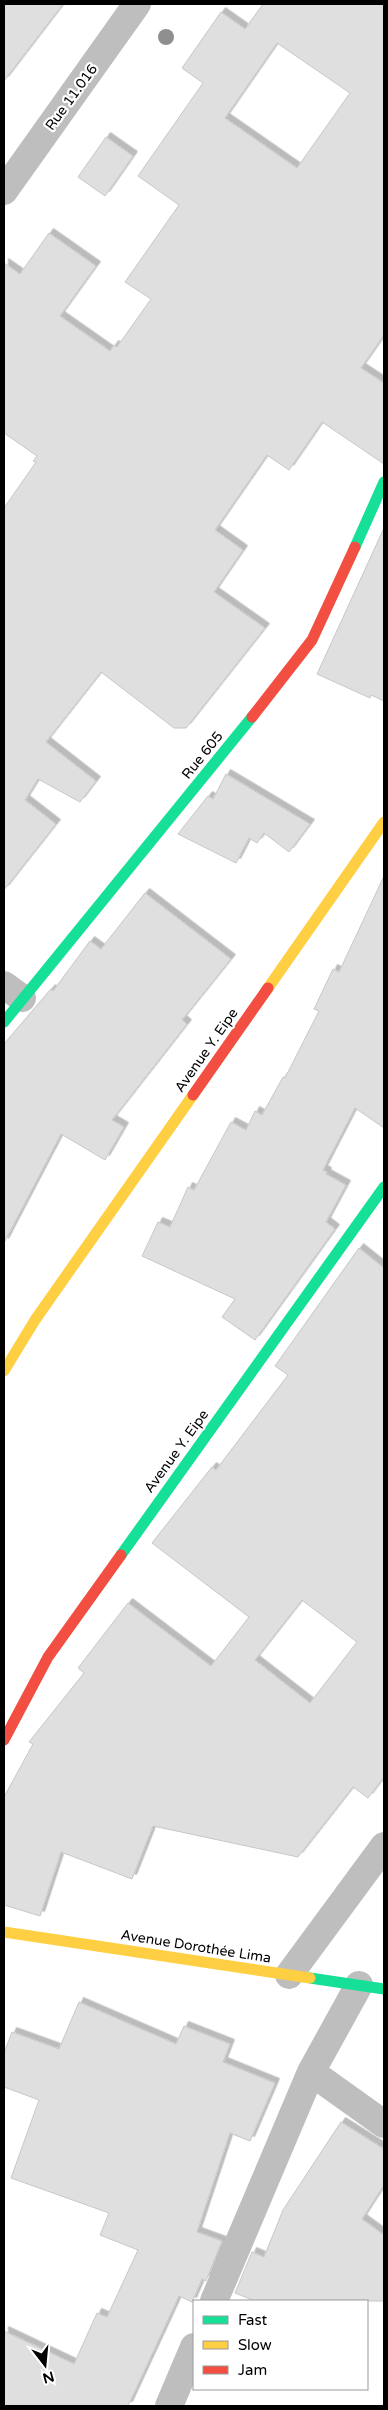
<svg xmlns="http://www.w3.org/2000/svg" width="388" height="2410" font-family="'Varela Round',sans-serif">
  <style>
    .building { fill: #dfdfdf; stroke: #c7c7c7; fill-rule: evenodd; filter: url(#shadow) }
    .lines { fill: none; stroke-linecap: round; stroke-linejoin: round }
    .street { stroke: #bebebe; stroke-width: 28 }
    .fast { stroke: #16e098; stroke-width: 11 }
    .slow { stroke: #ffcf43; stroke-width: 11 }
    .jam { stroke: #f24e42; stroke-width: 11 }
    .tree { fill: #8f8f8f }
    .labels { text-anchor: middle; stroke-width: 4.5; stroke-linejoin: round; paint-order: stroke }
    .street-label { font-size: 14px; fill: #000; stroke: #fff }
  </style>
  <defs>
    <filter id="shadow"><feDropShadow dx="4.5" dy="-4.5" stdDeviation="0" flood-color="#0004"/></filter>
  </defs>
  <rect width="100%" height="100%" fill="#fff"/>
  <path class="building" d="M4,4H63L4,81Z
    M263,4H384V335L361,368L384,383V464L322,422L289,470L267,455L215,530L243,550L214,592L265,628L186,728H174L101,672L46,742L96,781L80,802L38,779L25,800L56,824L4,890V508L36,462L33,461L37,456L4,433V263L20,274L49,233L96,266L60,316L110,351L114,345L117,347L151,299L125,282L179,205L138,176L203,83L182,68L221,12L245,29ZM277,43L350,93L297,168L225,118Z
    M106,137L133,156L105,196L78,177Z
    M384,528V701L371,695L370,698L317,674Z
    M226,774L310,824L289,852L264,833L257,843L249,838L236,863L178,834L208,796L213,799Z
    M384,876V1128L355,1108L323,1170L327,1172L326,1174L346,1185L326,1222L335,1229L255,1340L222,1317L235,1299L142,1256L158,1222L170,1227L188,1187L194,1190L231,1122L246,1130L255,1111L262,1115L283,1077L285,1078L319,1011L314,1009L333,969L339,972Z
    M145,893L231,959L182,1020L187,1024L112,1120L124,1127L105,1160L61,1134L4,1243V1044L51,989L53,991L90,941L101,949Z
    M359,1248L384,1268V1777L368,1798L353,1787L298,1857L153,1826L132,1879L61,1852L40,1916L4,1905V1797L33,1744L29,1742L84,1673L78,1668L128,1603L211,1666L249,1617L152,1543L212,1467L216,1470L288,1375L275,1366ZM302,1600L357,1642L310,1703L255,1660Z
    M79,2002L176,2044L184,2026L230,2044L223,2062L275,2083L250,2141L230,2133L197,2232L222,2241L206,2281L202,2279L192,2302L179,2296L128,2406H4V2331L74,2364L97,2313L107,2317L138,2250L100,2235L109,2213L11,2178L39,2100L4,2087V2053L12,2032L59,2049Z
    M341,2122L384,2149V2185L362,2219L384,2235V2301H255L235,2293L252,2252L264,2257L283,2210Z"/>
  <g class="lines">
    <path class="street" d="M4,191L137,4
      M4,985L22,998
      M289,1975L384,1846
      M311,2072L384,2124
      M214,2301L311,2072L359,1985
      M169,2406L194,2347"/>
    <path class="fast" d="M355,547L384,482
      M4,1022L252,717
      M121,1555L384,1187
      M310,1978L384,1989"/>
    <path class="slow" d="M268,988L384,822
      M4,1371L35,1320L193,1095
      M4,1932L310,1978"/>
    <path class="jam" d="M252,717L312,640L355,547
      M193,1095L268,988
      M4,1740L48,1657L121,1555"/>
  </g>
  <circle class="tree" cx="166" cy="37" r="8"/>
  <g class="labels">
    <g class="street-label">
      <text transform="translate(71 97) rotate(-54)" y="5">Rue 11.016</text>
      <text transform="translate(202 755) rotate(-51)" y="5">Rue 605</text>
      <text transform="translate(206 1050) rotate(-55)" y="5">Avenue Y. Eipe</text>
      <text transform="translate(176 1451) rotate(-54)" y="5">Avenue Y. Eipe</text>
      <text transform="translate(196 1946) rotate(9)" y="5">Avenue Dorothée Lima</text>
    </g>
  </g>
  <rect width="388" height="2410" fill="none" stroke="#000000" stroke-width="10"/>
  <rect x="193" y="2300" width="175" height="90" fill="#ffffff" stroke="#999999"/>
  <rect x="203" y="2316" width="25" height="8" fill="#16e098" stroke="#999999"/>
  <text x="238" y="2325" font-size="15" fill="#000000">Fast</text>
  <rect x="203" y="2341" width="25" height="8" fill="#ffcf43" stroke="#999999"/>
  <text x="238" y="2350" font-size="15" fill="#000000">Slow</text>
  <rect x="203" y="2366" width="25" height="8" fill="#f24e42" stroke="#999999"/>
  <text x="238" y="2375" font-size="15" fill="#000000">Jam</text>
  <g transform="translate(45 2365) rotate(164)" stroke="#ffffff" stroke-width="4" paint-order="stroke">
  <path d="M0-4L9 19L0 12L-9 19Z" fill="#000000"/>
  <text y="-8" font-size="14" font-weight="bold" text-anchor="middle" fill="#000000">N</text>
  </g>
</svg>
